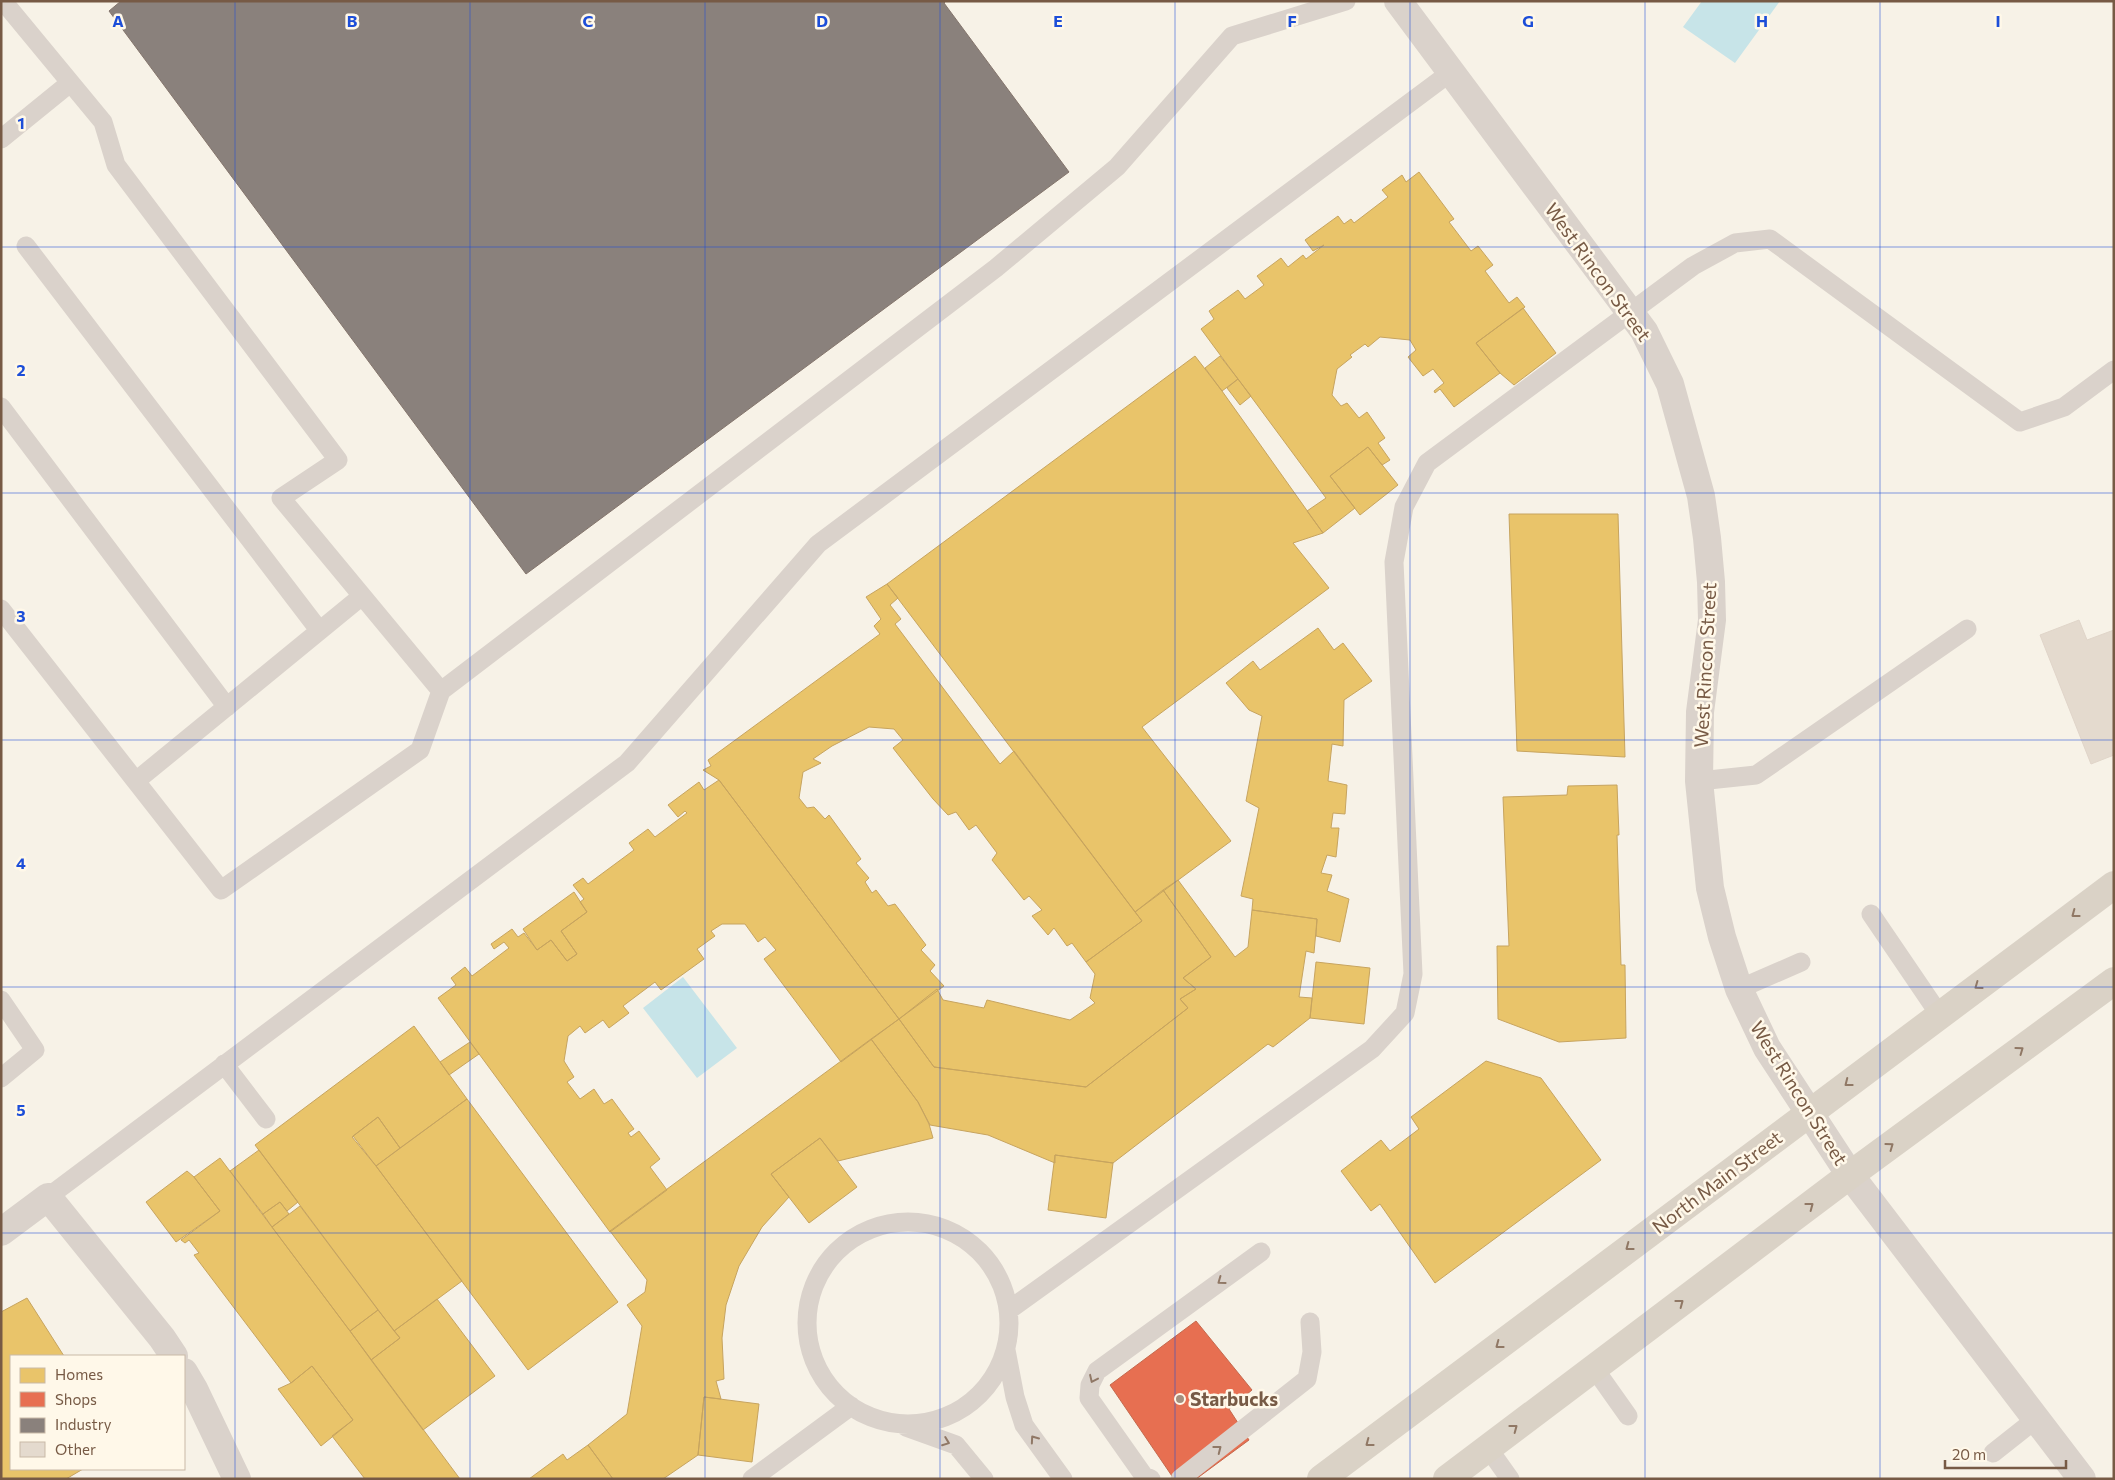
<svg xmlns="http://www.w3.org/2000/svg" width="2115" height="1480" font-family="Commissioner,sans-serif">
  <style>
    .water { fill: #c7e4e8 }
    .homes { fill: #e9c46a; stroke: #c7a45f }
    .shops { fill: #e76f51; stroke: #c5694d }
    .industry { fill: #8a817c; stroke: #84756c }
    .building { fill: #e4dace; stroke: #e0d5c9 }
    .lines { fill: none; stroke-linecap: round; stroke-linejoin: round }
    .service { stroke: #dad2cb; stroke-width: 19 }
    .minor { stroke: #dad2cb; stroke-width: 28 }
    .tertiary { stroke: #dad2cb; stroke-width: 28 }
    .primary { stroke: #dad2c6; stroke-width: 28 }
    .oneway { stroke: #907865 }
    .oneway2 { stroke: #907866 }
    .grid { fill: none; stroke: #1d4ed8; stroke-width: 1; stroke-opacity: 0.55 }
    .poi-dot { fill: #a48f7e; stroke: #fff8e9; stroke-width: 2 }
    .labels { text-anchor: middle; stroke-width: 5; stroke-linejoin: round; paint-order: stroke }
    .street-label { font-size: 19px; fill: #775a45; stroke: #fff8e9 }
    .poi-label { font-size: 19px; font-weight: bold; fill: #775a45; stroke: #fff8e9; text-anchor: start }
    .grid-label { font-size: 16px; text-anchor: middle; font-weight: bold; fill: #1d4ed8; stroke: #fff8e9; stroke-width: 5; stroke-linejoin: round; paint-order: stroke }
  </style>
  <rect width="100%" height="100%" fill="#f7f2e7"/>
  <path class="water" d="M1702,1H1780L1735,63L1683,27Z
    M683,977L737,1048L697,1078L643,1008Z"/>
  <path class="homes" d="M1419,172L1454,219L1449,222L1471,251L1478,246L1493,265L1485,271L1509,303L1517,297L1525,307L1476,343L1500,373L1454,407L1440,389L1435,393L1434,391L1444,383L1433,369L1423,376L1408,357L1416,350L1410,340L1380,337L1368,347L1365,344L1350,355L1352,357L1337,369L1332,395L1341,406L1347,403L1359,418L1367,412L1385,438L1378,443L1390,460L1382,465L1368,447L1330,476L1355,508L1323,533L1307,511L1326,498L1201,329L1214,319L1209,311L1238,290L1245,299L1264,285L1257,276L1281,258L1288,267L1303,255L1306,259L1324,245L1313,251L1305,240L1338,216L1344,224L1351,219L1354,223L1388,197L1382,190L1402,175L1406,182Z
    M1523,308L1556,353L1514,385L1500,373L1476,343Z
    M1195,356L1222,391L1323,533L1293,543L1329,588L1142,727L1231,841L1135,912L887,584Z
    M1220,356L1238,379L1222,391L1205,368Z
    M1238,379L1251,396L1240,405L1227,388Z
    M1368,447L1398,485L1360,515L1330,476Z
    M1509,514H1618L1625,757L1517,751Z
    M887,584L898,598L890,605L901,619L895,624L1000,764L1014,751L1142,921L1086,962L1072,943L1067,946L1054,928L1048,935L1032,916L1042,910L1029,896L1024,900L992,860L997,853L976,825L969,830L956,812L948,815L933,799L893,748L903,740L894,729L869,727L832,746L813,759L821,763L803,772L799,798L807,808L814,807L825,819L829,815L861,859L856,863L869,878L865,882L872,893L876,890L888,906L895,904L926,945L921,950L935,965L930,971L944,986L899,1019L719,780L703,770L711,766L708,760L880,634L874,626L881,619L866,597Z
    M1318,628L1334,650L1343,643L1372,681L1344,700L1343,746L1332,744L1328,781L1347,785L1345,814L1333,813L1331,828H1339L1336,857L1327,855L1321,873L1332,875L1327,891L1349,899L1340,942L1316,936L1317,919L1252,910L1253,899L1241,896L1259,808L1246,801L1262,716L1249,710L1226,683L1253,661L1260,670Z
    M719,780L899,1019L841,1062L764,959L776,950L765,937L758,942L745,924H722L711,931L715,936L697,949L704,959L661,990L655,982L623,1006L629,1013L609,1028L603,1020L585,1033L580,1026L568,1036L564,1061L574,1077L567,1082L580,1099L594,1089L604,1104L612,1099L634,1129L628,1133L631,1137L639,1131L660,1159L650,1167L667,1190L610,1232L438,998L456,985L451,978L465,967L472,976L509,948L504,942L494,949L491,944L512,929L518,937L524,933L537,950L551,940L567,961L577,954L561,931L587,912L580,902L584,899L573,885L583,878L588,884L634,850L629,843L648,829L655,837L687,813L685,811L678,817L668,805L699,782L704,790Z
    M1617,785L1619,835H1617L1621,965H1625L1626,1038L1559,1042L1498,1019L1497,946H1509L1503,797L1567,795L1568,786Z
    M1178,880L1235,957L1248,947L1252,910L1317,919L1314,953L1306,951L1299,997L1312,998L1310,1018L1273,1047L1268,1044L1113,1163L1055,1155V1163L988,1135L930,1125L918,1102L871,1039L899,1019L934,1067L1086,1087L1188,1008L1180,999L1196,989L1183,978L1211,957L1163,890Z
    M1163,890L1211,957L1183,978L1196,989L1180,999L1188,1008L1086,1087L934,1067L899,1019L937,989L943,1000L984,1008L987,1000L1070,1020L1095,1003L1090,998L1095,974L1086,962L1142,921L1135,912Z
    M574,892L587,912L561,931L577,954L567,961L551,940L537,950L523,929Z
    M1316,962L1370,968L1364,1024L1310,1018Z
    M414,1026L467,1099L400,1148L378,1117L352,1137L376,1166L462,1281L394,1331L255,1145Z
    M871,1039L918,1102L929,1124L933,1138L838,1161L820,1138L771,1174L789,1197L762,1227L739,1266L726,1305L722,1338L724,1379L716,1381L721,1399L704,1397L698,1455L663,1479H613L588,1445L627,1414L642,1326L627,1305L645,1292L647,1280L610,1231Z
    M470,1042L479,1054L449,1075L440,1062Z
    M1486,1061L1541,1078L1601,1160L1435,1283L1380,1204L1371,1211L1341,1171L1381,1140L1390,1151L1419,1129L1411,1117Z
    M467,1099L618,1302L528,1370L376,1166Z
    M378,1117L400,1148L376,1166L353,1136Z
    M820,1138L857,1187L809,1223L771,1174Z
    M259,1150L298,1202L287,1211L280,1202L263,1214L230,1171Z
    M1055,1155L1113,1163L1106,1218L1048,1210Z
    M220,1158L350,1331L460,1479H365L332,1436L353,1420L312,1366L291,1383L194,1255L199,1253L189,1240L185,1243L181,1240L220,1211L194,1177Z
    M187,1171L194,1177L220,1211L176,1242L146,1202Z
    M280,1202L289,1214L272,1227L263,1214Z
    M300,1206L378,1310L350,1331L272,1227Z
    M27,1298L64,1356H11V1469H83L66,1479H1V1312Z
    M437,1299L495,1376L423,1430L371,1360L400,1338L394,1331Z
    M378,1310L400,1338L371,1360L350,1331Z
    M312,1366L353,1420L321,1446L278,1389L291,1383Z
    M704,1397L759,1404L752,1462L698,1455Z
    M588,1445L613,1479H529L563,1454L567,1460Z"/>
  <path class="shops" d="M1196,1321L1252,1390L1229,1409L1249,1440L1196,1479H1174L1110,1385Z"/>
  <path class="industry" d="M121,1H946L944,3L1069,172L526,574L109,11Z"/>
  <path class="building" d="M2079,620L2087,640L2114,630V755L2091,764L2040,635Z"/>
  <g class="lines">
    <path class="service" d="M3,1L103,122L116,165L338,460L281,498L441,691
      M1,139L70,83
      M26,246L319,630
      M1,407L227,707
      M1,609L221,890L420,750L441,691L996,268L1117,167L1232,36L1346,1
      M136,781L362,596
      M1699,781L1756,775L1967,629
      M1871,914L1939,1014
      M1739,989L1801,962
      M1,1000L35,1050L1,1078
      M224,1064L266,1119
      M48,1197L627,763L818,544L1451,72
      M807 1323a101 101 0 1 1 202 0a101 101 0 1 1-202 0Z
      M1009,1310L1372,1049L1405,1013L1413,974L1394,562L1404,507L1427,463L1693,266L1735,243L1770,239L2020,422L2064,407L2114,370
      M1006,1350L1015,1397L1024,1425L1063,1479
      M1594,1368L1628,1416
      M906,1427L956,1445L984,1479
      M1488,1448L1510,1479
      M1993,1453L2036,1419
      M752,1479L851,1406
      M1151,1479L1144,1476L1089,1398L1090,1385L1097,1371L1261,1252
      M1180,1479L1307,1379L1312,1352L1310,1322"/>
    <path class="minor" d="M1,1232L48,1197L162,1338L174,1356
      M184,1372L194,1389L237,1479"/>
    <path class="tertiary" d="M1398,1L1644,331L1670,384L1701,496L1707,538L1711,582L1712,620L1700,712L1699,781L1710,888L1722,937L1739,989L1767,1048L1850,1175L2082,1479"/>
    <path class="primary" d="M1321,1479L2114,885
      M1447,1479L1850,1175L2114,981"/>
  </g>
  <defs><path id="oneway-chevron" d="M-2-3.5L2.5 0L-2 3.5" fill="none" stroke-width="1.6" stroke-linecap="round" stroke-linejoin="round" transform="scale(1.25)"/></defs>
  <g class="oneway">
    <use href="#oneway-chevron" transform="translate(2075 914) rotate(143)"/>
    <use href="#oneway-chevron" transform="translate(1978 986) rotate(144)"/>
    <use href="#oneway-chevron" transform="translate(2020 1050) rotate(-36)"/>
    <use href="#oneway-chevron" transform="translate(1848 1083) rotate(142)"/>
    <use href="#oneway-chevron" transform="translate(1890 1146) rotate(-36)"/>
    <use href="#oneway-chevron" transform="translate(1810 1206) rotate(-37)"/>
    <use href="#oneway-chevron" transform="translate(1629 1247) rotate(143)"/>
    <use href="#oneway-chevron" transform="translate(1680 1303) rotate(-37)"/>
    <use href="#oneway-chevron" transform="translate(1499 1345) rotate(143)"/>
    <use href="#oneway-chevron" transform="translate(1514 1428) rotate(-37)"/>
    <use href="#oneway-chevron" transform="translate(1369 1443) rotate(143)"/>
  </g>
  <g class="oneway2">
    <use href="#oneway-chevron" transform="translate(1221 1281) rotate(144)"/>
    <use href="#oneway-chevron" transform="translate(1093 1379) rotate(115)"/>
    <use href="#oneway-chevron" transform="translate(1034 1439) rotate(-125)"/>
    <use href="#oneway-chevron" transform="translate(946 1442) rotate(21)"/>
    <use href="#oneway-chevron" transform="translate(1218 1449) rotate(-38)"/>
  </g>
  <path class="grid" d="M235,1V1479M470,1V1479M705,1V1479M940,1V1479M1175,1V1479M1410,1V1479M1645,1V1479M1880,1V1479M1,247H2114M1,493H2114M1,740H2114M1,987H2114M1,1233H2114"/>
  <circle class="poi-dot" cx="1180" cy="1399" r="5"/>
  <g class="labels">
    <g class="street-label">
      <text transform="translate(1598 272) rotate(54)" y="7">West Rincon Street</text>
      <text transform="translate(1705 665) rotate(-87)" y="7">West Rincon Street</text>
      <text transform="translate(1799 1093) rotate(58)" y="7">West Rincon Street</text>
      <text transform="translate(1717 1182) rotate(-37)" y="7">North Main Street</text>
    </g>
    <g class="poi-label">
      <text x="1190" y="1406">Starbucks</text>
    </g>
  </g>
  <g class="grid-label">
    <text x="118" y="27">A</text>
    <text x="352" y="27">B</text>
    <text x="588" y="27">C</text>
    <text x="822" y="27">D</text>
    <text x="1058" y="27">E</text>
    <text x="1292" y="27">F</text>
    <text x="1528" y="27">G</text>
    <text x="1762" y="27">H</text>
    <text x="1998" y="27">I</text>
    <text x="21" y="129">1</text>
    <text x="21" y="376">2</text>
    <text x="21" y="622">3</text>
    <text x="21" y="869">4</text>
    <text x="21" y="1116">5</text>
  </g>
  <rect width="2115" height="1480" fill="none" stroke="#775a45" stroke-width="5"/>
  <rect x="10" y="1355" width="175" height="115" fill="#fff8e9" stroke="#c9b9a7"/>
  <rect x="20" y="1368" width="25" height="15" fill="#e9c46a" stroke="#c9b9a7"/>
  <text x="55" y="1380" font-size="15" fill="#775a45">Homes</text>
  <rect x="20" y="1392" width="25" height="15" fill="#e76f51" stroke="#c9b9a7"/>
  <text x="55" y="1405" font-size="15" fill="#775a45">Shops</text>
  <rect x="20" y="1418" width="25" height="15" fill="#8a817c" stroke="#c9b9a7"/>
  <text x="55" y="1430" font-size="15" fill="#775a45">Industry</text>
  <rect x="20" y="1442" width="25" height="15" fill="#e4dace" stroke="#c9b9a7"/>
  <text x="55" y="1455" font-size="15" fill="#775a45">Other</text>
  <path d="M1945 1460v8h121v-8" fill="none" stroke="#775a45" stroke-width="2.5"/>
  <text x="1952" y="1460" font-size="15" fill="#775a45" stroke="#fff8e9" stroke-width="4" paint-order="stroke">20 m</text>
</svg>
